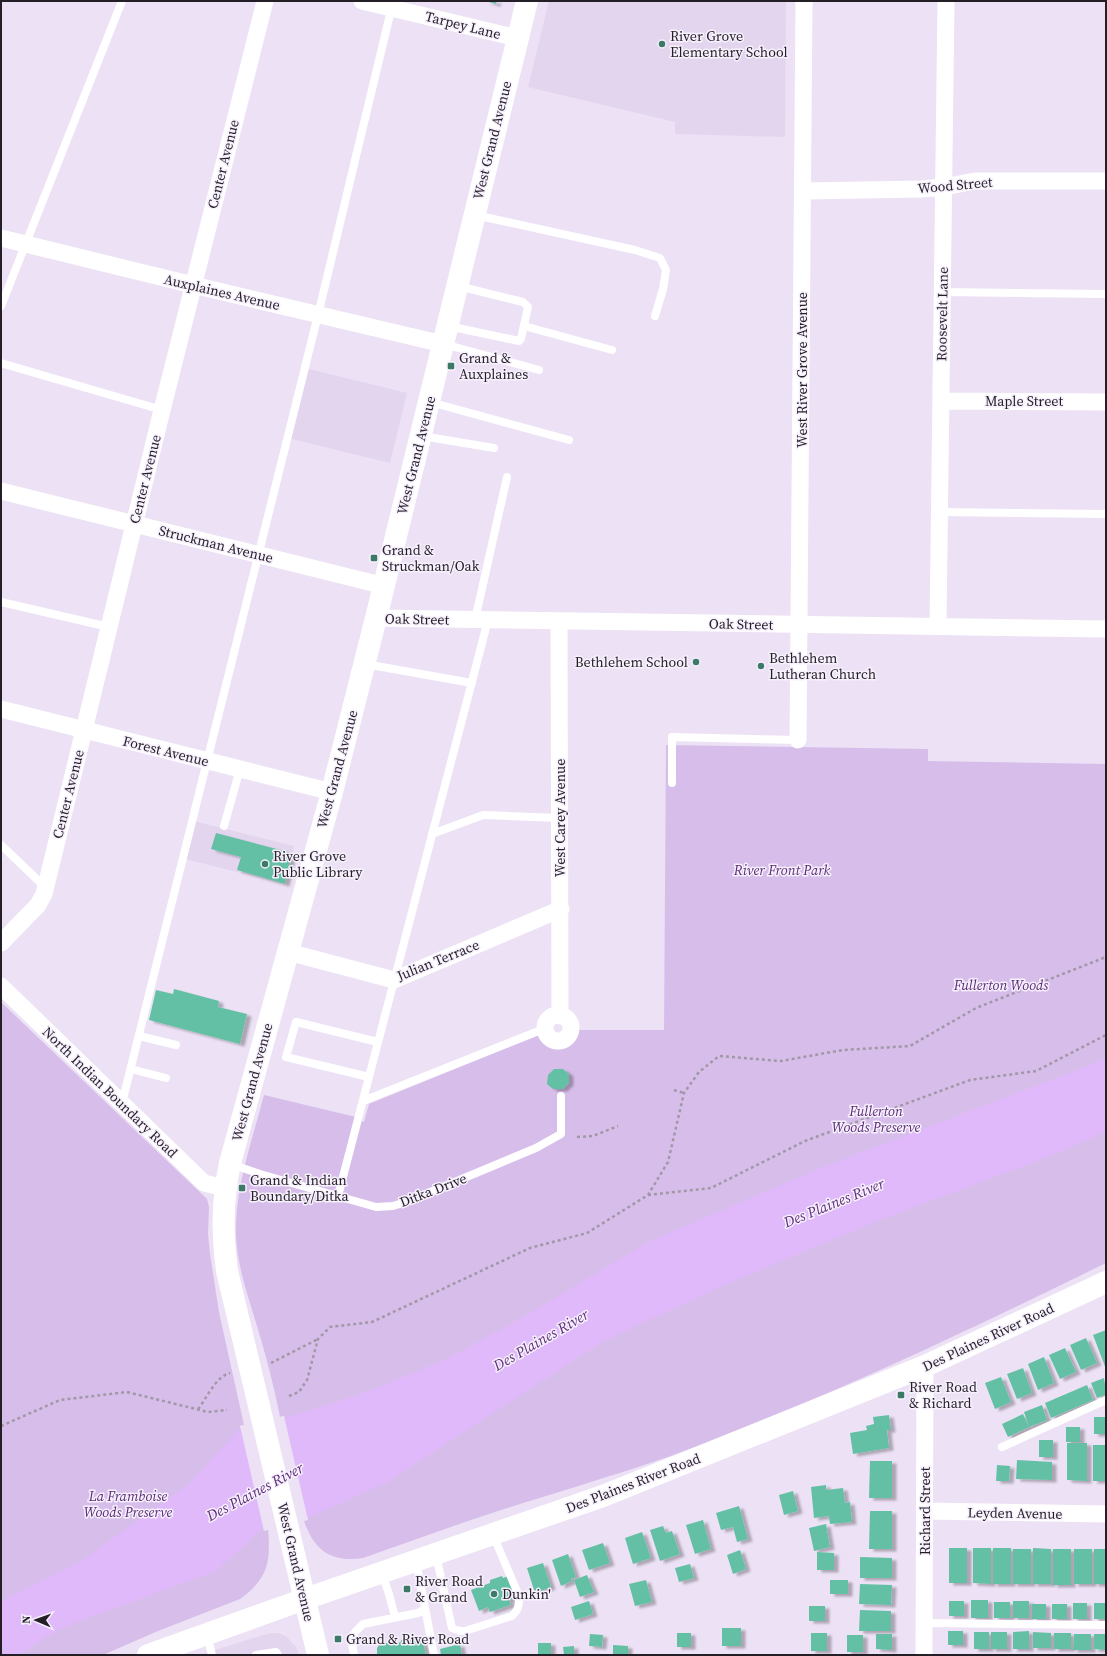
<svg xmlns="http://www.w3.org/2000/svg" width="1107" height="1656" font-family="'Source Serif 4',serif">
  <style>
    .built { fill: #e4d5ef }
    .green { fill: #d7beea }
    .water { fill: #dfb9fa }
    .pier { fill: #ece1f5 }
    .building { fill: #64c0a4; filter: url(#shadow) }
    .lines { fill: none; stroke-linecap: round; stroke-linejoin: round }
    .path { stroke: #a198a7; stroke-width: 2.5; stroke-dasharray: 3 3; stroke-linecap: butt }
    .service { stroke: #fff; stroke-width: 8 }
    .minor { stroke: #fff; stroke-width: 17 }
    .secondary { stroke: #fff; stroke-width: 22 }
    .poi-dot { fill: #3c7a67; stroke: #f7f0fd; stroke-width: 1.5 }
    .labels { text-anchor: middle; stroke-width: 3; stroke-linejoin: round; paint-order: stroke }
    .street-label { font-size: 14px; fill: #241f27; stroke: #f7f0fd }
    .poi-label { font-size: 14px; fill: #241f27; stroke: #f7f0fd; text-anchor: start }
    .park-label { font-size: 14px; font-style: italic; fill: #5a2b76; stroke: #f7f0fd }
    .water-label { font-size: 15px; font-style: italic; fill: #5e2f7a; stroke: #f7f0fd }
  </style>
  <defs>
    <filter id="shadow"><feDropShadow dx="4.5" dy="2.5" stdDeviation="1" flood-color="#0004"/></filter>
  </defs>
  <rect width="100%" height="100%" fill="#ece1f5"/>
  <path class="built" d="M549,1H786L785,137L675,134V122L528,87Z
    M301,367L407,393L390,463L284,437Z
    M190,820L294,846L285,884L181,858Z
    M270,1633H278L286,1636L296,1647L299,1655H199Z"/>
  <path class="green" d="M666,745L928,749V761L1106,764V1263C971,1329 835,1394 695,1447C628,1472 560,1491 492,1513C449,1527 406,1543 363,1558C331,1563 314,1550 304,1521L308,1519L284,1416L280,1417C274,1386 266,1356 257,1326C247,1293 234,1257 236,1222C238,1179 253,1137 264,1095L356,1117L355,1118L364,1122L369,1104L541,1034C542,1036 543,1041 545,1043C547,1045 551,1046 554,1047C567,1050 574,1042 576,1030H664Z
    M1,1002L207,1199L209,1207L208,1234L210,1254L219,1312L244,1425L240,1426L264,1530L268,1529C271,1562 268,1579 240,1599L158,1631L103,1655H1Z"/>
  <path class="water" d="M1106,1057V1132L1045,1158L880,1220L727,1284L602,1342L386,1483L307,1518L263,1528L216,1571L59,1629L19,1655H1V1601L81,1561L189,1484L240,1428L285,1418L359,1395L447,1359L525,1316L648,1242L823,1167L1090,1065Z"/>
  <path class="pier" d="M284,1416L308,1520L264,1531L240,1426Z"/>
  <path class="building" d="M485,1H497L496,4Z
    M216,833L292,853L285,884L237,870L241,857L211,849Z
    M174,989L219,1001L218,1007L247,1014L240,1044L149,1020L156,990L173,994Z
    M554,1069H563L569,1074V1083L563,1089H553L547,1084L548,1075Z
    M1106,1330V1369L1093,1335Z
    M1086,1338L1097,1363L1081,1370L1070,1345Z
    M1065,1348L1076,1372L1060,1379L1049,1355Z
    M1044,1357L1054,1383L1038,1390L1028,1364Z
    M1023,1368L1032,1393L1017,1399L1007,1374Z
    M1001,1377L1011,1402L995,1409L985,1383Z
    M1104,1378L1106,1394L1097,1398L1091,1383Z
    M1087,1385L1093,1400L1051,1418L1045,1403Z
    M1042,1405L1047,1420L1029,1427L1024,1412Z
    M1023,1414L1029,1427L1008,1437L1002,1424Z
    M889,1415L891,1430H887L889,1448L853,1454L850,1433L867,1430L866,1426L874,1424L873,1417Z
    M1094,1417H1106V1434H1094Z
    M1066,1427H1080V1442H1066Z
    M1039,1440H1053V1457H1039Z
    M1067,1443H1087V1481L1067,1480Z
    M1093,1445H1106V1481H1093Z
    M1017,1460L1052,1462V1480L1016,1479Z
    M870,1461H892V1498H869Z
    M997,1465L1010,1466L1009,1481H996Z
    M826,1485V1490L843,1488L845,1503L850,1502L852,1522L830,1524L829,1516L814,1518L811,1487Z
    M793,1491L798,1511L784,1515L779,1495Z
    M739,1506L748,1539L737,1542L733,1527L721,1530L716,1513Z
    M870,1511H892V1549H869Z
    M703,1520L711,1549L695,1554L686,1525Z
    M826,1524L830,1547L814,1551L809,1528Z
    M663,1526L666,1533L672,1531L680,1554L660,1561L650,1530Z
    M642,1532L651,1558L633,1564L625,1538Z
    M603,1543L610,1563L589,1570L582,1550Z
    M949,1548H967V1583H949Z
    M973,1548H991V1584L973,1583Z
    M993,1548H1011V1584H993Z
    M1033,1548L1051,1549V1584H1033Z
    M1013,1549H1031V1584H1013Z
    M1053,1549H1071V1585H1053Z
    M1074,1549H1092V1584H1074Z
    M1094,1549H1106V1584H1094Z
    M740,1550L746,1569L733,1574L727,1555Z
    M817,1552L834,1553V1570H817Z
    M568,1554L576,1577L571,1579L572,1581L561,1586L552,1560Z
    M860,1557L892,1558V1578H860Z
    M543,1563L551,1587L535,1593L527,1568Z
    M690,1564L694,1578L679,1582L675,1568Z
    M587,1575L594,1592L580,1597L574,1580Z
    M502,1576L503,1578L508,1576L516,1597L509,1600L511,1605L490,1612L488,1607L479,1611L471,1590L490,1583V1580Z
    M646,1580L652,1602L635,1606L629,1584Z
    M830,1580H848V1594H830Z
    M860,1584L892,1585L891,1605L859,1604Z
    M971,1600H988V1618H971Z
    M589,1601L593,1614L575,1620L571,1607Z
    M949,1601H964V1616H949Z
    M1013,1601H1029V1618H1013Z
    M994,1602H1010V1618H994Z
    M1073,1603H1087V1619H1073Z
    M1094,1603H1106V1619H1094Z
    M1032,1604H1046V1619H1032Z
    M1052,1604H1067V1619H1052Z
    M809,1606H825V1621H809Z
    M860,1610L891,1611V1631H859Z
    M722,1628H741V1646H722Z
    M948,1631H963V1645H948Z
    M1029,1631V1649H1013V1632Z
    M974,1632H989V1649H974Z
    M991,1632H1007V1649H991Z
    M1033,1632L1051,1633V1648H1033Z
    M677,1633H691V1647H677Z
    M811,1633H827V1651H811Z
    M1054,1633H1071V1649H1054Z
    M590,1634L603,1635L602,1647L589,1646Z
    M876,1634H892V1650L876,1649Z
    M1074,1634H1091V1650H1073Z
    M1094,1634H1106V1650L1094,1649Z
    M847,1635H863V1652H847Z
    M415,1637V1639L422,1638L426,1655H377V1648L379,1645L390,1642L391,1644L401,1642V1640Z
    M538,1643H551V1655H538Z
    M460,1644L462,1655H441L440,1649Z
    M613,1645L628,1646V1655H613Z
    M574,1646V1655H564L563,1647Z"/>
  <g class="lines">
    <path class="path" d="M674,1090L684,1093
      M577,1137L593,1136L618,1126
      M648,1195L711,1188L805,1141L970,1080L1036,1071L1106,1035
      M271,1363L318,1339
      M289,1396L299,1392L307,1380L318,1339L330,1327L372,1322L530,1248L587,1233L648,1195L668,1162L684,1093L699,1072L719,1056L781,1061L843,1050L910,1046L976,1008L1106,957
      M198,1409C207,1398 216,1376 230,1373
      M1,1426L60,1400L127,1392L208,1412L227,1410"/>
    <path class="service" d="M475,215L635,250L660,258L666,270L663,289L655,316
      M942,292L1106,294
      M1,306L122,1
      M448,326L519,341L521,339L528,307L523,302L458,286
      M524,326L612,350
      M444,344L539,370
      M1,363L162,410
      M430,402L569,440
      M422,436L494,448
      M940,512L1106,514
      M1,602L109,627
      M475,620L507,477
      M365,664L472,683
      M672,783V737L798,740
      M224,826L240,769
      M432,834L483,815L560,818
      M1,845L45,887
      M139,1036L176,1045
      M131,1069L166,1078
      M369,1077L286,1057L296,1022L378,1042
      M363,1101L546,1028
      M122,1103L318,315L392,6
      M231,1164L260,1174L376,1207L393,1206L409,1201L536,1148L561,1134V1096
      M338,1196L488,620
      M1002,1447L1106,1400
      M436,1555L452,1628L460,1631H465L512,1616C518,1611 520,1605 519,1596L493,1535
      M416,1561L434,1655
      M382,1574L389,1594L395,1617
      M924,1623L1106,1625
      M207,1635L212,1655
      M256,1655L276,1652L278,1655
      M354,1655L351,1638L356,1631L363,1624L418,1613L425,1609"/>
    <path class="minor" d="M362,1L517,38
      M803,191L922,189L944,187L975,181H1106
      M1,238L193,285L443,344
      M941,401L1106,402
      M1,491L385,586
      M376,618L1106,629
      M559,621L560,1016
      M938,626L946,1
      M1,709L332,792
      M798,740L804,1
      M1,943L38,905L44,894L162,410L265,1
      M288,952L394,980L561,909
      M1,986L204,1183L225,1188
      M545 1028a13 13 0 1 1 26 0a13 13 0 1 1-26 0Z
      M925,1511L1106,1514
      M924,1655L925,1366"/>
    <path class="secondary" d="M148,1655L305,1599L603,1496L925,1366L1106,1282
      M318,1655L227,1271C222,1232 222,1203 230,1163L332,792L376,618L527,1"/>
  </g>
  <g class="poi-dot">
    <circle cx="662" cy="44" r="4"/>
    <rect x="447" y="362" width="8" height="8" rx="2"/>
    <rect x="370" y="554" width="8" height="8" rx="2"/>
    <circle cx="696" cy="662" r="4"/>
    <circle cx="761" cy="666" r="4"/>
    <circle cx="265" cy="864" r="4"/>
    <rect x="238" y="1184" width="8" height="8" rx="2"/>
    <rect x="897" y="1391" width="8" height="8" rx="2"/>
    <rect x="403" y="1585" width="8" height="8" rx="2"/>
    <circle cx="494" cy="1594" r="4"/>
    <rect x="334" y="1635" width="8" height="8" rx="2"/>
  </g>
  <g class="labels">
    <g class="street-label">
      <text transform="translate(463 25) rotate(14)" y="5">Tarpey Lane</text>
      <text transform="translate(492 140) rotate(-76)" y="5">West Grand Avenue</text>
      <text transform="translate(223 164) rotate(-76)" y="5">Center Avenue</text>
      <text transform="translate(955 185) rotate(-5)" y="5">Wood Street</text>
      <text transform="translate(222 292) rotate(13)" y="5">Auxplaines Avenue</text>
      <text transform="translate(942 314) rotate(-89)" y="5">Roosevelt Lane</text>
      <text transform="translate(802 370) rotate(-90)" y="5">West River Grove Avenue</text>
      <text x="1024" y="406">Maple Street</text>
      <text transform="translate(416 455) rotate(-76)" y="5">West Grand Avenue</text>
      <text transform="translate(145 479) rotate(-76)" y="5">Center Avenue</text>
      <text transform="translate(216 544) rotate(14)" y="5">Struckman Avenue</text>
      <text transform="translate(417 619) rotate(1)" y="5">Oak Street</text>
      <text transform="translate(741 624) rotate(1)" y="5">Oak Street</text>
      <text transform="translate(166 751) rotate(14)" y="5">Forest Avenue</text>
      <text transform="translate(337 769) rotate(-75)" y="5">West Grand Avenue</text>
      <text transform="translate(68 794) rotate(-76)" y="5">Center Avenue</text>
      <text transform="translate(560 818) rotate(-90)" y="5">West Carey Avenue</text>
      <text transform="translate(438 960) rotate(-22)" y="5">Julian Terrace</text>
      <text transform="translate(252 1082) rotate(-75)" y="5">West Grand Avenue</text>
      <text transform="translate(110 1092) rotate(44)" y="5">North Indian Boundary Road</text>
      <text transform="translate(433 1190) rotate(-21)" y="5">Ditka Drive</text>
      <text transform="translate(988 1337) rotate(-25)" y="5">Des Plaines River Road</text>
      <text transform="translate(633 1483) rotate(-21)" y="5">Des Plaines River Road</text>
      <text transform="translate(925 1511) rotate(-90)" y="5">Richard Street</text>
      <text transform="translate(1015 1513) rotate(1)" y="5">Leyden Avenue</text>
      <text transform="translate(296 1562) rotate(77)" y="5">West Grand Avenue</text>
    </g>
    <g class="poi-label">
      <text x="670" y="41">River Grove<tspan x="670" dy="16">Elementary School</tspan></text>
      <text x="459" y="363">Grand &amp;<tspan x="459" dy="16">Auxplaines</tspan></text>
      <text x="382" y="555">Grand &amp;<tspan x="382" dy="16">Struckman/Oak</tspan></text>
      <text x="769" y="663">Bethlehem<tspan x="769" dy="16">Lutheran Church</tspan></text>
      <text x="688" y="667" text-anchor="end">Bethlehem School</text>
      <text x="273" y="861">River Grove<tspan x="273" dy="16">Public Library</tspan></text>
      <text x="250" y="1185">Grand &amp; Indian<tspan x="250" dy="16">Boundary/Ditka</tspan></text>
      <text x="909" y="1392">River Road<tspan x="909" dy="16">&amp; Richard</tspan></text>
      <text x="415" y="1586">River Road<tspan x="415" dy="16">&amp; Grand</tspan></text>
      <text x="502" y="1599">Dunkin'</text>
      <text x="346" y="1644">Grand &amp; River Road</text>
    </g>
    <g class="park-label">
      <text x="782" y="875">River Front Park</text>
      <text x="1001" y="990">Fullerton Woods</text>
      <text x="876" y="1116">Fullerton<tspan x="876" dy="16">Woods Preserve</tspan></text>
      <text x="128" y="1501">La Framboise<tspan x="128" dy="16">Woods Preserve</tspan></text>
    </g>
    <g class="water-label">
      <text transform="translate(834 1203) rotate(-22)" y="5">Des Plaines River</text>
      <text transform="translate(541 1340) rotate(-30)" y="5">Des Plaines River</text>
      <text transform="translate(255 1492) rotate(-28)" y="5">Des Plaines River</text>
    </g>
  </g>
  <rect width="1107" height="1656" fill="none" stroke="#241f27" stroke-width="4"/>
  <g transform="translate(36 1620) rotate(272)" stroke="#f7f0fd" stroke-width="3" paint-order="stroke">
  <path d="M0-3L7 15L0 10L-7 15Z" fill="#241f27"/>
  <text y="-6" font-size="11" font-weight="bold" text-anchor="middle" fill="#241f27">N</text>
  </g>
</svg>
